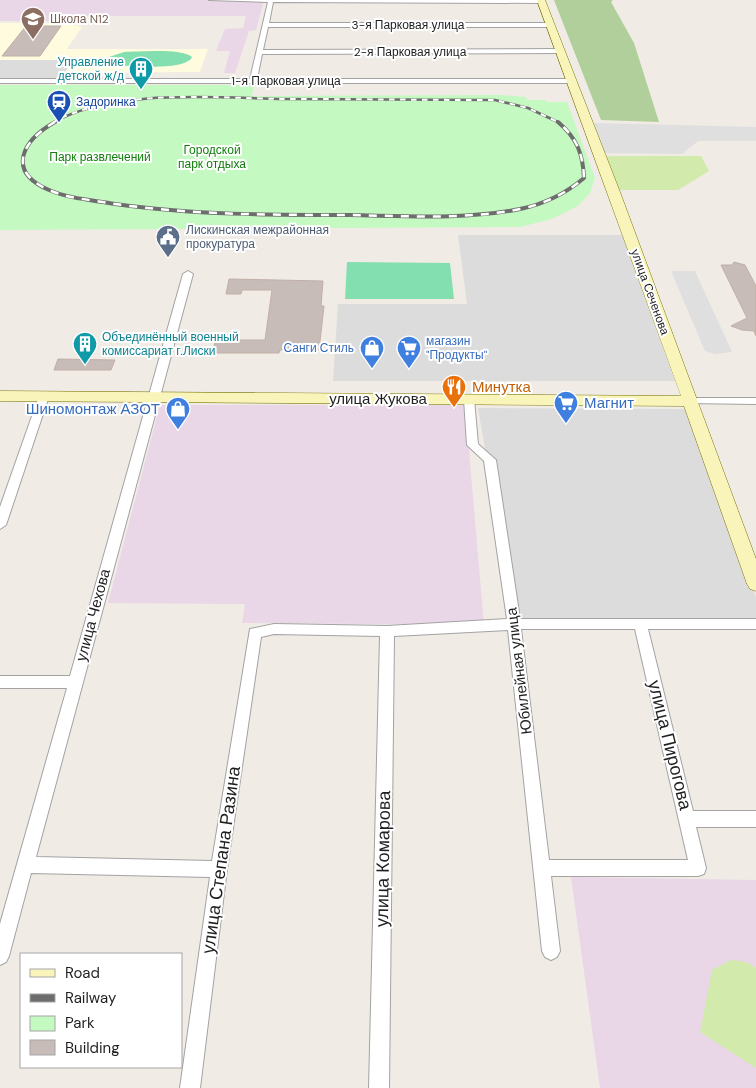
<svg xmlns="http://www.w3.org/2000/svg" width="756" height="1088" font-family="'DM Sans',sans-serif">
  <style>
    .residential { fill: #dddcdc }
    .industrial { fill: #e9d7e8 }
    .education { fill: #fffbde }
    .grass { fill: #d2eaab }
    .forest { fill: #b0cf9a }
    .park { fill: #c5f9c2 }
    .pitch { fill: #83dfaf }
    .parking { fill: #dfdfdf }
    .building { fill: #c7bcb8; stroke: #c1afa7 }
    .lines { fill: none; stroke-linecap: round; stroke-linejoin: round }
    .street-casing { stroke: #a3a3a3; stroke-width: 2 }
    .secondary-casing { stroke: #767405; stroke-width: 1 }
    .street { fill: #fff; fill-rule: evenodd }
    .secondary { fill: #f9f4b9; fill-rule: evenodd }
    .rail-far1-casing { stroke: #6d6d6d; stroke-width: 2.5 }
    .rail-casing { stroke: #6d6d6d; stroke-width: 4 }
    .rail-far1 { stroke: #fff; stroke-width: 2; stroke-dasharray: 5.5; stroke-linecap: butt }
    .rail { stroke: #fff; stroke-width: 2.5; stroke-dasharray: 8; stroke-linecap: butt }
    .labels { text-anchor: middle; stroke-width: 4; stroke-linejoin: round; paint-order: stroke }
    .far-education-label { font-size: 12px; fill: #785e54; stroke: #fff; text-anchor: start }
    .far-street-label { font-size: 12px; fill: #1f1f1f; stroke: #fff }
    .far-culture-label { font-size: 12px; fill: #0d838f; stroke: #fff; text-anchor: end }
    .far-transit-label { font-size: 12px; fill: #164399; stroke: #fff; text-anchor: start }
    .far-park-label { font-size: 12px; fill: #117e0c; stroke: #fff }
    .far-service-label { font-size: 12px; fill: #4e5e75; stroke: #fff; text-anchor: start }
    .far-shop-label { font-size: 12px; fill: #366cbe; stroke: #fff; text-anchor: start }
    .food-label { font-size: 15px; fill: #c56008; stroke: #fff; text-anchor: start }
    .street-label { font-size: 15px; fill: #1f1f1f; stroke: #fff }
    .shop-label { font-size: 15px; fill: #366cbe; stroke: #fff; text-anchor: start }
    .near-street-label { font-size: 18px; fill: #1f1f1f; stroke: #fff }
  </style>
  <rect width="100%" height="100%" fill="#f0ebe5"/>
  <path class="residential" d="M0,60H73L62,78H0Z
    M458,235H622L675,381H333L338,304H467Z
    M478,408L688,409L756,597V620L514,619Z"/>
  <path class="industrial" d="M0,0H264L256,30L249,31L235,73H224L230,51H216L225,29L243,28L246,16H86L83,21H0Z
    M160,405H465L484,625L242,623L245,604L108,603Z
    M571,877L756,880V1088H600Z"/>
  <path class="education" d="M0,23H69L82,27L67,49H208L200,72L65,73L73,60H0Z"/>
  <path class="grass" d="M606,156H701L709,171L678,190H619Z
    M731,960L747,962L756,968V1068L700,1032L712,970Z"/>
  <path class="forest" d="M554,0H613L611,2L634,43L659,122L601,120Z"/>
  <path class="park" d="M0,85H254L252,96L500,95L526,97L527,100H546L547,102H567L595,178L590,193L578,206L552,219L520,227L0,230Z"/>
  <path class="pitch" d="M124,52C140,52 181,48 192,57C186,71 131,66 116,65L107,62L109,57Z
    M347,262L450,263L454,299H345Z"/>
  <path class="parking" d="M593,123L756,127V141H698L682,154L605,153Z
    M671,271H695L732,352L715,354L705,351Z"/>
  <path class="building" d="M26,26H61L40,56H2Z
    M734,262L745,265L756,286V336L754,331L742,330L731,326L747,318L721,265H732Z
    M229,279L323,281L321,306H324L319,350H280L279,353H213L216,335H234L233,340H265L272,290H242L241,294H226Z
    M58,359L115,360L111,370H54Z"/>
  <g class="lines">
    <defs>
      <path id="street" d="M209,0H544L542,3L273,2L269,23H550L553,25L550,27H268L263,50L561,49L564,51L561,53L262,54L257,79H572L575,81L572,83H0V79H250L268,2Z
        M188,271L193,274L36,857L212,861L250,629L274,624L387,626L507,619L484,461L467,445L464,399L465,397H473L474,399L478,444L496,460L520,619H756V629H648L693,811H756V827H696L706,868L704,874L698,876H551L560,951L557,957L551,960L545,957L542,951L508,630L394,636L389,1088H369L380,636L274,634L261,637L227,869L200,1088H180L210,877L31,873L9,956L6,962L0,965V924L67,688H0V676H70L183,274ZM521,629H635L688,860H549Z
        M44,393L49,396L6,525L0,529V507L39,396Z
        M690,398H756V404L686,403V399Z"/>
      <path id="secondary" d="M537,0H545L620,192L756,559V591L750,589L747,584L684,406L0,401V391L681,396Z"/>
    </defs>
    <use href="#street" class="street-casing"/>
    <use href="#secondary" class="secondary-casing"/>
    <use href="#street" class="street"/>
    <use href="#secondary" class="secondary"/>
    <defs>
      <path id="rail-far1" d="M52,123C113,88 215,98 283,99C354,99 424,100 495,100L528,108L560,123"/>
      <path id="rail" d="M55,122C23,140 5,171 49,190C70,199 93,200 115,204C193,215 272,215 350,215C406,216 465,220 520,209C545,204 565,194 584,178C583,154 577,138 558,122"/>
    </defs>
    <use href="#rail-far1" class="rail-far1-casing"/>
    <use href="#rail" class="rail-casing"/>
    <use href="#rail-far1" class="rail-far1"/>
    <use href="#rail" class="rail"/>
  </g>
  <defs>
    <symbol id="school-pin" viewBox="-11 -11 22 30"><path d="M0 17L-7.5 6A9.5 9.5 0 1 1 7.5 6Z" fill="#8d6e63" stroke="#fff"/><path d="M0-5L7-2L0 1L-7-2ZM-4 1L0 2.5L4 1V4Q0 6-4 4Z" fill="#fff"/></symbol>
    <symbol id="building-pin" viewBox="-11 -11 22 30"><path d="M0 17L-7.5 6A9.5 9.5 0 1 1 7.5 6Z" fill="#0f9aa8" stroke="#fff"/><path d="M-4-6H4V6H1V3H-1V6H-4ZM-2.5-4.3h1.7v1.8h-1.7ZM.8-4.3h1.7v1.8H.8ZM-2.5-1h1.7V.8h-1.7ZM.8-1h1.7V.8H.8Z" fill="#fff"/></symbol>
    <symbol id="station-pin" viewBox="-11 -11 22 30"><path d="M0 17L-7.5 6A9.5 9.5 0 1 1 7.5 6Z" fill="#1a4fb4" stroke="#fff"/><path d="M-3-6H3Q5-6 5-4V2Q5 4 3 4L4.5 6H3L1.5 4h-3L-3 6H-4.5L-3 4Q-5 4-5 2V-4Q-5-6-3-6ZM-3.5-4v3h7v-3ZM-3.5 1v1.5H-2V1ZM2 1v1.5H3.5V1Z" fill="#fff"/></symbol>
    <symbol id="civic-pin" viewBox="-11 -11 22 30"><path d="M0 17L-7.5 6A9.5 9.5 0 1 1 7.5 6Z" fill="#5c6f8a" stroke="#fff"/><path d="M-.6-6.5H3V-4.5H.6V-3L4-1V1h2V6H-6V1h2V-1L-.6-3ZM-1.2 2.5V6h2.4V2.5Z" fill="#fff"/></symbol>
    <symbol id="shop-pin" viewBox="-11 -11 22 30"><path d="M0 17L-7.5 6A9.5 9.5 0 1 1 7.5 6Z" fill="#3f7fe0" stroke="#fff"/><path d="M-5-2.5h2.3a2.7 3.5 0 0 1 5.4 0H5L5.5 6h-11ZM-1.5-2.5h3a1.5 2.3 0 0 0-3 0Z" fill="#fff"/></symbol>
    <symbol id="supermarket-pin" viewBox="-11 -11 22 30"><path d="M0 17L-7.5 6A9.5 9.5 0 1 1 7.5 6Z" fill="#3f7fe0" stroke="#fff"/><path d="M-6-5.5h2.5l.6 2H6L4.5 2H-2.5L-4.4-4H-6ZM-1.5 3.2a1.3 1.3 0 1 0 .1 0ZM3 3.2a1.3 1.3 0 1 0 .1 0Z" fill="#fff"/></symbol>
    <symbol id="restaurant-pin" viewBox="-11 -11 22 30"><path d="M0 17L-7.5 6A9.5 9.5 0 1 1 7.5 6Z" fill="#e8710a" stroke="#fff"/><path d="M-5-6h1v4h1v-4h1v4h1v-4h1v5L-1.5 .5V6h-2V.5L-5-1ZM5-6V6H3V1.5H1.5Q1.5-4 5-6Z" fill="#fff"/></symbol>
  </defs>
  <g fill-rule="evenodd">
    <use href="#school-pin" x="19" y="5" width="28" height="38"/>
    <use href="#building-pin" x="127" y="55" width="28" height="38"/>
    <use href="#station-pin" x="45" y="88" width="28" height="38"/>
    <use href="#civic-pin" x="154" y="223" width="28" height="38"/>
    <use href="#building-pin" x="71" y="330" width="28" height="38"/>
    <use href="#shop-pin" x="358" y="334" width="28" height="38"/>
    <use href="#supermarket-pin" x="395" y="334" width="28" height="38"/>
    <use href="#restaurant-pin" x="440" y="373" width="28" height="38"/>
    <use href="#supermarket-pin" x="552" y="389" width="28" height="38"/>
    <use href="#shop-pin" x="164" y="395" width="28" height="38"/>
  </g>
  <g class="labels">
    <g class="far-education-label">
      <text x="50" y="23">Школа N12</text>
    </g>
    <g class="far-street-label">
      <text x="408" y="29">3-я Парковая улица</text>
      <text x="410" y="56">2-я Парковая улица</text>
      <text x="286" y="85">1-я Парковая улица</text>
      <text transform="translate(650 292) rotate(70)" y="4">улица Сеченова</text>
    </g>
    <g class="far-culture-label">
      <text x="124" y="66">Управление<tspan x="124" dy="14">детской ж/д</tspan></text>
      <text x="102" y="341" text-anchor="start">Объединённый военный<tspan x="102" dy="14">комиссариат г.Лиски</tspan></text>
    </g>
    <g class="far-transit-label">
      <text x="76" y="106">Задоринка</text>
    </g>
    <g class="far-park-label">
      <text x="212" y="154">Городской<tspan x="212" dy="14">парк отдыха</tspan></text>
      <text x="100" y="161">Парк развлечений</text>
    </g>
    <g class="far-service-label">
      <text x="186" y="234">Лискинская межрайонная<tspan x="186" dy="14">прокуратура</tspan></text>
    </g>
    <g class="far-shop-label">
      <text x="426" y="345">магазин<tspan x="426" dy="14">"Продукты"</tspan></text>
      <text x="354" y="352" text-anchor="end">Санги Стиль</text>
    </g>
    <g class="food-label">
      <text x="472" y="392">Минутка</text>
    </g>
    <g class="street-label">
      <text x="378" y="404">улица Жукова</text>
      <text transform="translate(93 615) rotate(-75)" y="5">улица Чехова</text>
      <text transform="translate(519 671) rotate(-97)" y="5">Юбилейная улица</text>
    </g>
    <g class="shop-label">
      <text x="584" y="408">Магнит</text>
      <text x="160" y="414" text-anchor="end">Шиномонтаж АЗОТ</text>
    </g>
    <g class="near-street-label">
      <text transform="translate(670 745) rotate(76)" y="6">улица Пирогова</text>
      <text transform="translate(383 859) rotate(-89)" y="6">улица Комарова</text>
      <text transform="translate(221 860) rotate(-82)" y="6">улица Степана Разина</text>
    </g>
  </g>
  <rect x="20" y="953" width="162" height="115" fill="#ffffff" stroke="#a5a5a5"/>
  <rect x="30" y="969" width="25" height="8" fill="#f9f4b9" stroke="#a5a5a5"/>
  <text x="65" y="978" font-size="15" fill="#1f1f1f">Road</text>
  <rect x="30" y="994" width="25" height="8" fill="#6d6d6d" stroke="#a5a5a5"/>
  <text x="65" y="1003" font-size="15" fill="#1f1f1f">Railway</text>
  <rect x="30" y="1016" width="25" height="15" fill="#c5f9c2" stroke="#a5a5a5"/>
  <text x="65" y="1028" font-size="15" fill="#1f1f1f">Park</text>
  <rect x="30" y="1040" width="25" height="15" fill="#c7bcb8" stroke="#a5a5a5"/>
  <text x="65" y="1053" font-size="15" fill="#1f1f1f">Building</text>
</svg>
